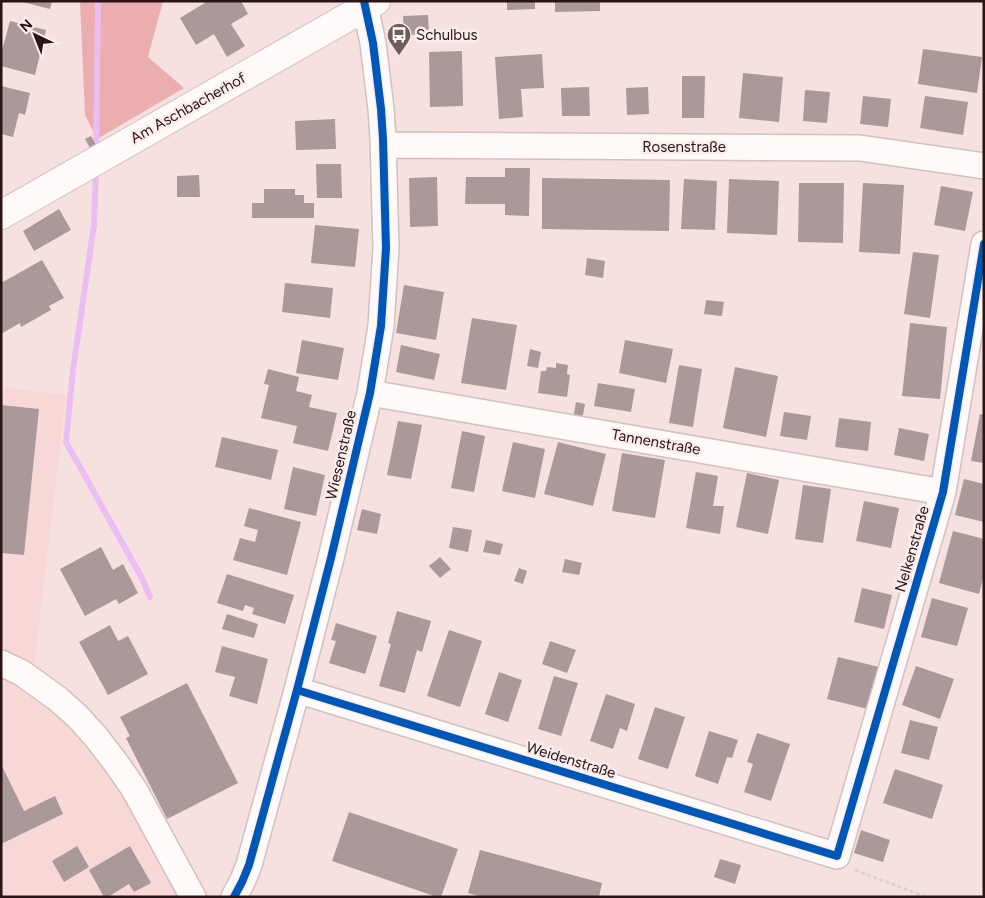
<svg xmlns="http://www.w3.org/2000/svg" width="985" height="898" font-family="Figtree,sans-serif">
  <style>
    .built { fill: #f8d7d7 }
    .forest { fill: #ebadae }
    .lines { fill: none; stroke-linecap: round; stroke-linejoin: round }
    .stream { stroke: #ecbdf2; stroke-width: 6 }
    .building { fill: #ab9898 }
    .street-casing { stroke: #d4bfbf; stroke-width: 28 }
    .secondary-casing { stroke: #d4bfbf; stroke-width: 30 }
    .path { stroke: #d8d2d2; stroke-width: 3; stroke-dasharray: 4 2.5; stroke-linecap: butt }
    .street { stroke: #fefafa; stroke-width: 25 }
    .secondary { stroke: #fefafa; stroke-width: 28 }
    .cycleway-casing { stroke: #faeded; stroke-width: 11 }
    .cycleway { stroke: #0057b8; stroke-width: 8 }
    .labels { text-anchor: middle; stroke-width: 5; stroke-linejoin: round; paint-order: stroke }
    .poi-label { font-size: 15px; fill: #2a1415; stroke: #faeded; text-anchor: start }
    .street-label { font-size: 15px; fill: #2a1415; stroke: #faeded }
  </style>
  <rect width="100%" height="100%" fill="#f6e1e0"/>
  <path class="built" d="M1,387L66,395L31,693L80,735L125,793L180,897H1Z"/>
  <path class="forest" d="M80,1H163L148,57L184,88L97,139L85,115Z"/>
  <g class="lines">
    <path class="stream" d="M96,152L98,1
      M96,170L94,225L73,370L66,442L143,580L150,597"/>
  </g>
  <path class="building" d="M19,1H52L50,9Z
    M208,1H241L248,14L231,24L245,46L227,57L214,34L196,45L180,18Z
    M507,1H535V9L507,10Z
    M555,1H600V11L555,12Z
    M428,15L429,34L404,35L403,16Z
    M10,21L46,30L35,75L1,66V54Z
    M923,49L982,57L977,93L918,84Z
    M462,51L463,106L430,107L429,52Z
    M542,54L544,88L521,89L523,117L499,119L495,57Z
    M743,73L783,77L779,122L739,118Z
    M682,76H705L704,118H682Z
    M1,86L30,93L25,115L19,113L13,137L1,134Z
    M589,87L590,116H562L561,88Z
    M648,87L649,114L627,115L626,88Z
    M805,90L830,92L827,123L803,121Z
    M863,96L891,99L888,127L860,124Z
    M925,96L968,102L963,135L920,128Z
    M335,119L336,149L296,150L295,121Z
    M91,136L96,145L90,148L85,139Z
    M316,164H341L342,198H317Z
    M505,168H530L529,216L505,215V204H465L466,177H505Z
    M199,175L200,197H177V176Z
    M437,177L438,226L410,227L409,178Z
    M542,178L670,180L669,231L542,229Z
    M684,179L717,181L715,230L681,229Z
    M729,179L779,181L777,235L727,233Z
    M799,183H844L843,243L798,242Z
    M863,183L904,185L900,254L859,252Z
    M941,186L973,192L965,231L934,225Z
    M264,189H295V195H304V203H314V218H252V203H264Z
    M59,209L71,230L34,251L23,231Z
    M315,225L359,229L355,267L311,263Z
    M913,252L939,255L930,318L904,314Z
    M587,258L605,261L603,278L585,275Z
    M42,260L64,298L49,306L51,310L21,327L20,323L1,334V283Z
    M285,283L333,288L330,318L282,312Z
    M404,285L444,292L436,340L396,333Z
    M706,300L724,302L722,316L704,314Z
    M472,318L517,325L506,390L461,383Z
    M910,323L947,327L940,399L902,396Z
    M302,340L344,348L338,380L296,373Z
    M625,340L673,349L666,383L619,373Z
    M401,345L440,354L434,380L396,372Z
    M530,349L541,352L538,368L527,366Z
    M556,363L568,365L567,374L570,375L567,397L538,393L541,371H546L547,367L556,368Z
    M679,365L702,369L693,427L669,423Z
    M735,367L778,376L766,437L723,428Z
    M268,369L299,377L296,391L312,395L309,407L337,413L328,451L293,443L297,426L261,418L269,385L264,384Z
    M598,383L635,389L631,412L594,406Z
    M576,402L585,404L582,420L573,419Z
    M1,405L39,409L24,555L1,553Z
    M784,412L811,416L807,440L780,436Z
    M980,414L984,415V463L971,461Z
    M839,418L871,422L868,451L835,447Z
    M398,421L422,425L411,479L387,475Z
    M899,428L929,434L924,461L894,455Z
    M462,431L485,436L474,492L451,488Z
    M222,437L278,450L271,480L215,467Z
    M513,442L545,449L535,498L502,491Z
    M558,442L606,454L593,506L544,494Z
    M622,453L665,460L655,518L612,511Z
    M293,467L325,475L316,516L284,509Z
    M696,472L718,476L713,506H724L720,534L686,528Z
    M747,473L779,480L768,534L736,527Z
    M964,479L984,484V522L955,515Z
    M803,485L831,489L823,543L795,539Z
    M864,501L899,508L891,548L856,541Z
    M249,508L301,522L287,575L233,560L240,538L255,542L258,530L244,526Z
    M362,509L381,514L377,534L357,530Z
    M453,527L472,530L468,552L449,548Z
    M953,531L984,539V575L979,594L939,583Z
    M486,540L503,544L500,555L483,552Z
    M101,547L113,570L123,564L138,593L119,604L116,599L85,616L60,569Z
    M440,557L451,569L440,578L429,566Z
    M565,559L582,563L579,575L562,572Z
    M519,568L527,571L523,584L514,581Z
    M227,574L294,595L285,624L252,614L254,608L245,605L243,611L217,603Z
    M862,588L892,595L884,629L854,622Z
    M932,598L968,608L957,646L921,637Z
    M397,611L431,621L422,652L417,650L405,693L379,686L391,644L388,643Z
    M227,614L258,624L254,638L222,629Z
    M336,623L377,636L365,674L329,663L336,641L331,640Z
    M110,625L118,641L128,636L148,674L108,695L79,642Z
    M449,630L482,641L460,707L427,696Z
    M550,641L576,650L567,673L542,664Z
    M222,646L268,659L257,704L229,696L235,677L215,672Z
    M838,657L879,667L868,709L827,699Z
    M916,666L954,679L940,719L902,705Z
    M499,672L522,680L508,722L485,714Z
    M554,676L578,683L561,736L538,729Z
    M187,683L238,783L167,819L126,738L130,736L120,717Z
    M606,694L635,704L627,731L620,728L613,749L590,741Z
    M655,707L685,717L668,769L638,759Z
    M910,720L938,727L929,760L901,753Z
    M709,731L738,740L732,758L727,757L718,784L695,776Z
    M757,733L790,744L771,801L744,792L753,764L747,762Z
    M1,764L24,811L55,796L63,814L1,844Z
    M895,769L943,785L932,819L883,803Z
    M349,812L458,849L441,897H437L332,861Z
    M861,830L890,840L883,862L854,853Z
    M77,846L89,867L64,882L52,861Z
    M130,846L151,883L134,892L129,884L108,897H104L89,870Z
    M480,850L602,883L599,897H482L468,893Z
    M720,859L741,865L735,884L714,877Z"/>
  <g class="lines">
    <defs>
      <path id="street" d="M384,145L860,148L984,166
        M370,393L943,492
        M1,663L22,673L58,699L78,717L96,737L116,763L134,789L193,897
        M297,690L837,856L943,492L984,244
        M234,897L242,882L249,865L297,690L331,558L370,393L381,326L386,248L383,139L381,109L373,43L364,1"/>
      <path id="secondary" d="M1,215L376,1"/>
    </defs>
    <use href="#street" class="street-casing"/>
    <use href="#secondary" class="secondary-casing"/>
    <path class="path" d="M855,870L926,897"/>
    <use href="#street" class="street"/>
    <use href="#secondary" class="secondary"/>
    <defs>
      <path id="cycleway" d="M297,690L837,856L943,492L984,244
        M234,897L242,882L249,865L297,690L331,558L370,393L381,326L386,248L383,139L381,109L373,43L364,1"/>
    </defs>
    <use href="#cycleway" class="cycleway-casing"/>
    <use href="#cycleway" class="cycleway"/>
  </g>
  <defs>
    <symbol id="bus-pin" viewBox="-11 -11 22 30"><path d="M0 17L-7.5 6A9.5 9.5 0 1 1 7.5 6Z" fill="#715c5c" stroke="#faeded"/><path d="M-5-6H5V4H4V6H2V4H-2V6H-4V4H-5ZM-3.5-4V0h7V-4ZM-3.5 1.2v1.5H-2V1.2ZM2 1.2v1.5H3.5V1.2Z" fill="#fff"/></symbol>
  </defs>
  <g fill-rule="evenodd">
    <use href="#bus-pin" x="385" y="21" width="28" height="38"/>
  </g>
  <g class="labels">
    <g class="poi-label">
      <text x="416" y="40">Schulbus</text>
    </g>
    <g class="street-label">
      <text transform="translate(188 108) rotate(-29)" y="5">Am Aschbacherhof</text>
      <text x="684" y="152">Rosenstraße</text>
      <text transform="translate(656 442) rotate(10)" y="5">Tannenstraße</text>
      <text transform="translate(341 455) rotate(-77)" y="5">Wiesenstraße</text>
      <text transform="translate(912 549) rotate(-74)" y="5">Nelkenstraße</text>
      <text transform="translate(571 760) rotate(17)" y="5">Weidenstraße</text>
    </g>
  </g>
  <rect width="985" height="898" fill="none" stroke="#2a1415" stroke-width="5"/>
  <g transform="translate(35 35) rotate(317)" stroke="#faeded" stroke-width="4" paint-order="stroke">
  <path d="M0-4L9 19L0 12L-9 19Z" fill="#2a1415"/>
  <text y="-8" font-size="14" font-weight="bold" text-anchor="middle" fill="#2a1415">N</text>
  </g>
</svg>
